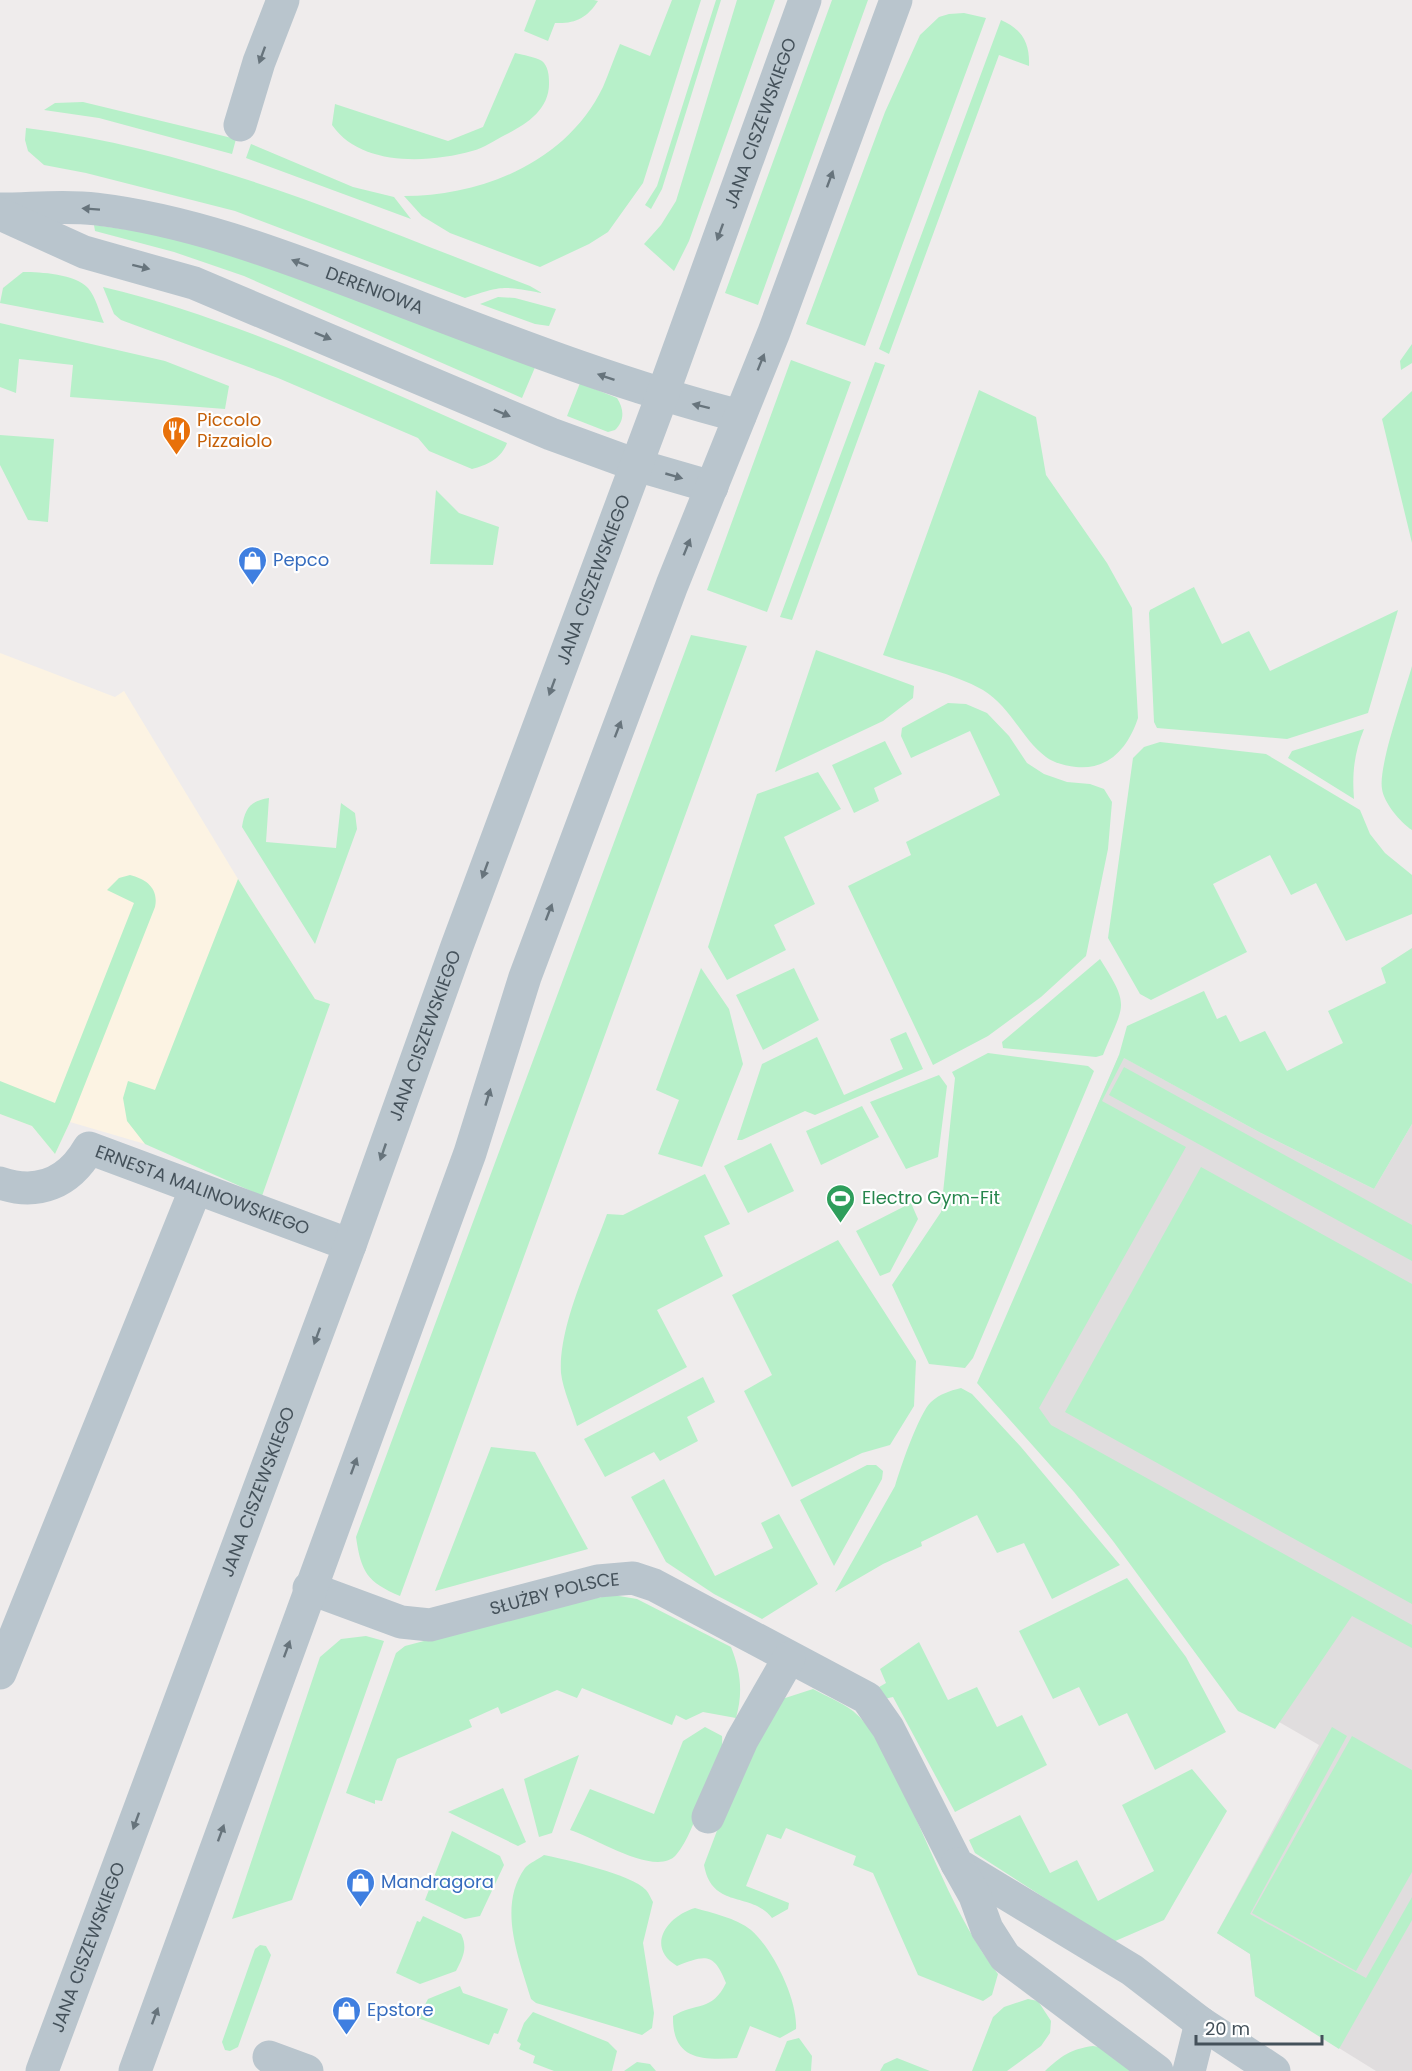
<svg xmlns="http://www.w3.org/2000/svg" width="1412" height="2071" font-family="Poppins,sans-serif">
  <style>
    .commercial { fill: #fcf3e3 }
    .education { fill: #e0ddde }
    .green { fill: #b7f0c9 }
    .lines { fill: none; stroke-linecap: round; stroke-linejoin: round }
    .minor { stroke: #b9c5cd; stroke-width: 33 }
    .oneway { fill: #67747c }
    .labels { text-anchor: middle; stroke-width: 4.5; stroke-linejoin: round; paint-order: stroke }
    .street-label { font-size: 18px; fill: #44515a; stroke: #fff }
    .food-label { font-size: 18px; fill: #c56008; stroke: #fff; text-anchor: start }
    .shop-label { font-size: 18px; fill: #366cbe; stroke: #fff; text-anchor: start }
    .leisure-label { font-size: 18px; fill: #27864d; stroke: #fff; text-anchor: start }
  </style>
  <rect width="100%" height="100%" fill="#efecec"/>
  <path class="commercial" d="M0,653L115,697L124,691L238,879L315,999L330,1004L145,1144L70,1122L55,1154L32,1126L0,1114Z"/>
  <path class="education" d="M1119,1055L1259,1132L1374,1189L1412,1124V2071H1376L1255,1996L1250,1954L1217,1933L1319,1745L1248,1704L1153,1570L979,1381Z"/>
  <path class="green" d="M536,0H594L598,1C587,18 575,24 555,23L548,41L524,31Z
    M672,0H701L643,183L608,232L589,244L540,267L450,233L422,216L404,196C482,196 567,162 603,87C609,73 614,58 620,44L650,56Z
    M716,0H721L662,189L651,209L645,205L657,186Z
    M737,0H775L689,241L674,271L644,244L661,225L676,201Z
    M832,0H868L758,305L725,293Z
    M964,13L986,18L865,346L806,324L885,112L920,35L939,17L949,14Z
    M1001,20C1022,29 1030,43 1029,66L999,55L889,354L879,349Z
    M515,53C523,55 535,57 542,61C548,66 549,75 549,82C550,109 527,124 505,135C495,140 484,148 472,151C429,163 361,167 332,125L335,104L448,141L483,127Z
    M83,102L236,139L232,154L99,118L44,110L55,103Z
    M26,128C201,149 367,224 530,286L542,293C502,286 504,285 465,298L235,211L86,173L44,165L28,151L25,140Z
    M251,144L353,187L394,197L411,219L246,158Z
    M94,225L159,234L245,257L536,365L522,398L244,276L174,252L95,231Z
    M23,272C41,272 75,274 88,288C96,297 99,312 104,323L0,303L3,288Z
    M103,287C243,320 374,386 507,443C501,459 487,465 472,469L429,451L418,438L278,378L121,320L114,314Z
    M498,297L515,298L556,309L549,326L535,324L480,304Z
    M0,323L165,361L229,386L225,409L70,397L73,365L19,359L16,393L0,387Z
    M1412,344V363L1401,370L1400,361Z
    M791,360L851,382L767,612L707,590Z
    M875,362L885,365L792,620L780,617Z
    M580,383L617,398C624,409 625,420 615,430L608,432L567,416Z
    M979,390L1036,417L1046,475L1107,563L1132,608L1138,718C1128,748 1109,770 1076,767C1066,766 1054,763 1046,757C1021,738 1011,707 983,690C953,673 915,666 883,655Z
    M1412,391V543L1382,419Z
    M0,435L54,439L48,522L28,520L0,465Z
    M436,490L459,513L499,527L493,565L430,564Z
    M1194,587L1222,644L1249,631L1270,671L1398,610L1368,713L1287,739L1157,728L1154,722L1149,613L1150,610Z
    M691,635L747,646L400,1596C367,1582 361,1572 356,1537Z
    M816,650L914,686L913,698L883,721L775,772Z
    M1412,666V830C1400,822 1384,803 1382,789C1378,766 1405,692 1412,666Z
    M948,703L966,704L987,713L1009,736L1027,763L1044,774L1067,782L1090,784L1104,789L1112,802L1108,849L1086,956L1041,997L988,1036L933,1065L848,886L911,855L906,842L1000,795L970,731L911,758L901,736L902,728Z
    M1364,729C1354,753 1352,774 1354,799L1288,758L1292,751Z
    M885,741L902,774L874,788L879,801L854,813L832,765Z
    M1160,742L1266,754L1360,810L1370,834L1385,853L1412,875V914L1346,941L1316,883L1291,895L1270,855L1213,884L1247,952L1151,1000L1140,994L1108,938L1133,758L1144,747Z
    M818,772L841,809L784,837L815,904L774,925L786,950L727,980L708,947L757,794Z
    M269,798L266,842L336,848L341,803L355,813L357,829L315,944L242,827C245,808 250,801 269,798Z
    M130,875C146,879 159,888 155,907L70,1122L55,1154L32,1126L0,1114V1081L55,1103L134,903L107,890L119,878Z
    M238,879L315,999L330,1004L262,1196L145,1144L127,1121L123,1098L128,1081L155,1090Z
    M1412,948V1124L1374,1189L1259,1132L1124,1058L1102,1101L1186,1147L1039,1408L1051,1425L1412,1625V1648L1352,1616L1275,1729L1238,1711L1113,1541L1074,1492L977,1383L1119,1055L1127,1026L1204,991L1217,1019L1226,1015L1240,1042L1265,1031L1287,1071L1343,1043L1328,1011L1386,983L1381,968Z
    M1100,959C1131,1008 1124,1003 1103,1055L1096,1057L1003,1048L1002,1042Z
    M701,968L729,1009L743,1064L702,1167L658,1154L679,1100L656,1090Z
    M794,968L819,1020L763,1050L736,995Z
    M906,1032L923,1069L815,1115L805,1111L742,1140H737L762,1064L817,1037L844,1095L903,1069L890,1039Z
    M988,1053L1088,1066L1094,1071L973,1358L965,1368L929,1364L892,1285L941,1212L955,1078L952,1072Z
    M1124,1067L1412,1225V1261L1109,1095Z
    M939,1075L947,1086L938,1157L906,1169L870,1102Z
    M862,1106L879,1137L821,1165L806,1131Z
    M771,1143L794,1191L748,1213L724,1166Z
    M1201,1167L1412,1284V1604L1065,1412Z
    M705,1174L730,1224L704,1236L723,1276L657,1310L687,1367L577,1426C572,1409 563,1390 561,1373C558,1326 591,1259 607,1214L623,1215Z
    M911,1203L918,1219L890,1272L880,1276L856,1231Z
    M838,1240L916,1361L914,1406L890,1445L862,1453L792,1487L744,1391L772,1375L732,1295Z
    M703,1377L715,1402L687,1417L698,1441L660,1461L654,1452L605,1477L584,1439Z
    M961,1388L972,1394L1021,1447L1120,1565L1052,1599L1024,1543L997,1553L977,1515L921,1542L922,1546L883,1564L835,1592L895,1486C900,1469 919,1413 931,1402C940,1394 949,1391 961,1388Z
    M491,1447L535,1452L588,1549L435,1591Z
    M867,1465H876L883,1471L882,1479L834,1566L800,1500Z
    M664,1479L715,1576L773,1548L761,1523L779,1514L818,1584L762,1619L714,1594L666,1562L631,1497Z
    M1127,1578L1186,1657L1226,1732L1155,1770L1127,1713L1099,1726L1079,1687L1053,1699L1019,1631Z
    M613,1595L637,1599L731,1647C741,1672 743,1693 736,1718L703,1712L686,1720L676,1715L672,1725L582,1688L577,1698L557,1690L501,1714L498,1707L469,1720L472,1727L397,1759L382,1801L375,1800V1804L346,1793L396,1653L405,1646L564,1604Z
    M366,1636L384,1641L292,1900L232,1919L320,1657L341,1639Z
    M919,1642L948,1700L977,1687L997,1727L1022,1715L1047,1765L955,1812L893,1697L884,1699L874,1690L886,1683L880,1669Z
    M813,1689C826,1696 841,1702 853,1711C871,1725 880,1748 891,1767C927,1835 951,1913 998,1974L992,1995L983,2001L918,1975L873,1873L853,1865L856,1856L786,1828L781,1839L767,1834L746,1886L789,1903L788,1909L772,1918C752,1891 712,1910 704,1865L737,1778L779,1700Z
    M705,1727L722,1736C724,1760 710,1783 701,1805C694,1821 688,1841 676,1855C656,1878 594,1837 570,1830L590,1789L654,1814L683,1741Z
    M1332,1727L1347,1736L1250,1914L1366,1978L1412,1897V1920L1339,2049L1255,1996L1250,1954L1217,1933Z
    M1352,1736L1412,1770V1872L1356,1971L1252,1913Z
    M579,1755L552,1833L539,1837L524,1779Z
    M1192,1769L1227,1811L1164,1920L1113,1942L975,1853L969,1840L1020,1815L1050,1873L1077,1860L1098,1901L1154,1871L1122,1805Z
    M503,1788L526,1842L518,1846L448,1812Z
    M452,1831L500,1856L504,1865L480,1916L465,1919L425,1900Z
    M544,1855C567,1860 631,1874 646,1890C649,1893 651,1899 653,1902L643,1943L654,2013L652,2028L642,2035L536,2003L531,1999C519,1958 497,1907 525,1868C529,1863 539,1859 544,1855Z
    M695,1908C712,1913 736,1918 751,1930C773,1949 798,2000 796,2029L780,2038L750,2026L737,2058C703,2060 672,2061 673,2016C696,2002 712,2012 726,1983C714,1952 705,1955 677,1966C645,1947 667,1916 695,1908Z
    M423,1916L461,1934C468,1948 463,1957 456,1971L420,1984L396,1973L417,1921L420,1922Z
    M260,1945L266,1946L271,1955L238,2047L230,2051L225,2050L222,2042L255,1949Z
    M460,1986L463,1993L508,2009L498,2034L494,2033L489,2045L418,2018L428,1999Z
    M1028,1999L1038,2001L1051,2021L1050,2033L1041,2046L1007,2071H972L993,2017L1004,2007Z
    M533,2012L608,2042L617,2051L612,2071H554L533,2063L535,2056L519,2049L521,2044L517,2041L524,2023Z
    M799,2038L812,2056L811,2071H775L787,2041Z
    M1093,2046L1111,2049L1140,2071H1045C1061,2056 1071,2049 1093,2046Z
    M897,2058L930,2071H880L884,2064Z
    M637,2062L650,2064L656,2071H624Z"/>
  <g class="lines">
    <g class="minor">
      <path d="M240,125L259,62L283,0"/>
      <path id="s1" d="M0,209C31,209 65,205 96,209C189,220 278,254 366,287C490,334 611,383 740,416"/>
      <path d="M0,214L84,252L194,283L551,434L636,465L712,487"/>
      <path id="s2" d="M0,1183C38,1196 69,1183 89,1148L350,1245"/>
      <path id="s3" d="M309,1588L401,1622L430,1625L598,1581L633,1578L654,1585L867,1698L888,1728L957,1864L1132,1970L1201,2023L1274,2071"/>
      <path d="M0,1673L196,1188"/>
      <path d="M708,1817L742,1740L789,1658"/>
      <path d="M957,1864L975,1896L987,1929L1005,1957L1157,2071"/>
      <path d="M269,2057L307,2071"/>
      <path id="s4" d="M42,2071L350,1245L457,946L662,396L805,0"/>
      <path d="M135,2071L470,1153L525,977L672,585L774,332L896,0"/>
      <path d="M1189,2071L1201,2023"/>
    </g>
  </g>
  <defs><path id="oneway-solid" d="M-6-.8H1V-3.2L6.5 0L1 3.2V.8H-6Z" transform="scale(1.5)"/></defs>
  <g class="oneway">
    <use href="#oneway-solid" transform="translate(262 55) rotate(110)"/>
    <use href="#oneway-solid" transform="translate(830 179) rotate(-70)"/>
    <use href="#oneway-solid" transform="translate(91 209) rotate(-176)"/>
    <use href="#oneway-solid" transform="translate(720 232) rotate(110)"/>
    <use href="#oneway-solid" transform="translate(300 263) rotate(-159)"/>
    <use href="#oneway-solid" transform="translate(141 267) rotate(14)"/>
    <use href="#oneway-solid" transform="translate(323 336) rotate(22)"/>
    <use href="#oneway-solid" transform="translate(761 362) rotate(-68)"/>
    <use href="#oneway-solid" transform="translate(606 377) rotate(-161)"/>
    <use href="#oneway-solid" transform="translate(701 406) rotate(-166)"/>
    <use href="#oneway-solid" transform="translate(502 413) rotate(23)"/>
    <use href="#oneway-solid" transform="translate(674 476) rotate(16)"/>
    <use href="#oneway-solid" transform="translate(687 547) rotate(-68)"/>
    <use href="#oneway-solid" transform="translate(552 687) rotate(110)"/>
    <use href="#oneway-solid" transform="translate(618 729) rotate(-69)"/>
    <use href="#oneway-solid" transform="translate(485 870) rotate(110)"/>
    <use href="#oneway-solid" transform="translate(549 912) rotate(-69)"/>
    <use href="#oneway-solid" transform="translate(488 1097) rotate(-73)"/>
    <use href="#oneway-solid" transform="translate(383 1152) rotate(109)"/>
    <use href="#oneway-solid" transform="translate(317 1336) rotate(110)"/>
    <use href="#oneway-solid" transform="translate(354 1466) rotate(-70)"/>
    <use href="#oneway-solid" transform="translate(287 1649) rotate(-70)"/>
    <use href="#oneway-solid" transform="translate(136 1821) rotate(110)"/>
    <use href="#oneway-solid" transform="translate(221 1833) rotate(-70)"/>
    <use href="#oneway-solid" transform="translate(155 2016) rotate(-70)"/>
  </g>
  <defs>
    <symbol id="restaurant-pin" viewBox="-11 -11 22 30"><path d="M0 17L-7.5 6A9.5 9.5 0 1 1 7.5 6Z" fill="#e8710a" stroke="#fff"/><path d="M-5-6h1v4h1v-4h1v4h1v-4h1v5L-1.5 .5V6h-2V.5L-5-1ZM5-6V6H3V1.5H1.5Q1.5-4 5-6Z" fill="#fff"/></symbol>
    <symbol id="shop-pin" viewBox="-11 -11 22 30"><path d="M0 17L-7.5 6A9.5 9.5 0 1 1 7.5 6Z" fill="#3f7fe0" stroke="#fff"/><path d="M-5-2.5h2.3a2.7 3.5 0 0 1 5.4 0H5L5.5 6h-11ZM-1.5-2.5h3a1.5 2.3 0 0 0-3 0Z" fill="#fff"/></symbol>
    <symbol id="stadium-pin" viewBox="-11 -11 22 30"><path d="M0 17L-7.5 6A9.5 9.5 0 1 1 7.5 6Z" fill="#2e9e5b" stroke="#fff"/><path d="M0-5a6.5 5 0 1 0 0 10a6.5 5 0 1 0 0-10ZM-3.5-1.8h7v3.6h-7Z" fill="#fff"/></symbol>
  </defs>
  <g fill-rule="evenodd">
    <use href="#restaurant-pin" x="160" y="414" width="33" height="45"/>
    <use href="#shop-pin" x="236" y="544" width="33" height="45"/>
    <use href="#stadium-pin" x="824" y="1182" width="33" height="45"/>
    <use href="#shop-pin" x="344" y="1866" width="33" height="45"/>
    <use href="#shop-pin" x="330" y="1994" width="33" height="45"/>
  </g>
  <g class="labels">
    <g class="street-label">
      <text dy="6" stroke="none"><textPath href="#s4" startOffset="2076">JANA CISZEWSKIEGO</textPath></text>
      <text dy="6" stroke="none"><textPath href="#s1" startOffset="387">DERENIOWA</textPath></text>
      <text dy="6" stroke="none"><textPath href="#s4" startOffset="1590">JANA CISZEWSKIEGO</textPath></text>
      <text dy="6" stroke="none"><textPath href="#s4" startOffset="1104">JANA CISZEWSKIEGO</textPath></text>
      <text dy="6" stroke="none"><textPath href="#s2" startOffset="226">ERNESTA MALINOWSKIEGO</textPath></text>
      <text dy="6" stroke="none"><textPath href="#s4" startOffset="618">JANA CISZEWSKIEGO</textPath></text>
      <text dy="6" stroke="none"><textPath href="#s3" startOffset="256">SŁUŻBY POLSCE</textPath></text>
      <text dy="6" stroke="none"><textPath href="#s4" startOffset="132">JANA CISZEWSKIEGO</textPath></text>
    </g>
    <g class="food-label">
      <text x="197" y="426">Piccolo<tspan x="197" dy="21">Pizzaiolo</tspan></text>
    </g>
    <g class="shop-label">
      <text x="273" y="566">Pepco</text>
      <text x="381" y="1888">Mandragora</text>
      <text x="367" y="2016">Epstore</text>
    </g>
    <g class="leisure-label">
      <text x="862" y="1204">Electro Gym-Fit</text>
    </g>
  </g>
  <path d="M1196 2035v9h126v-9" fill="none" stroke="#44515a" stroke-width="3"/>
  <text x="1205" y="2035" font-size="18" fill="#44515a" stroke="#ffffff" stroke-width="4.5" paint-order="stroke">20 m</text>
</svg>
